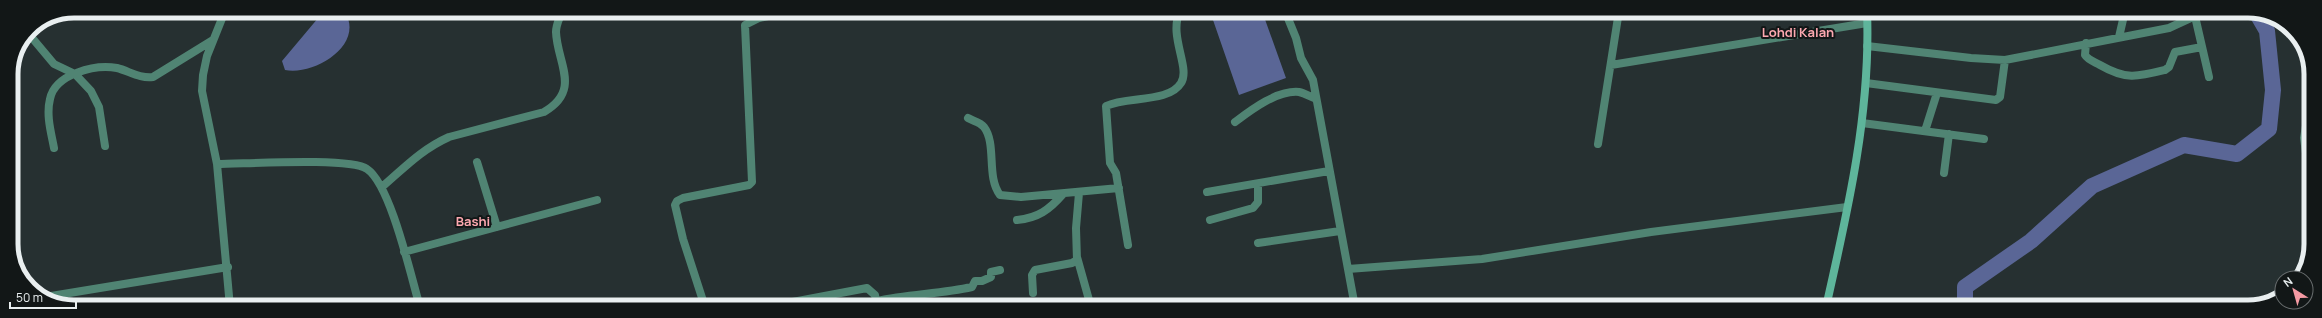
<svg xmlns="http://www.w3.org/2000/svg" width="2322" height="318" font-family="Manrope,sans-serif">
  <style>
    .water { fill: #5a6696 }
    .lines { fill: none; stroke-linecap: round; stroke-linejoin: round }
    .river { stroke: #5a6696; stroke-width: 16 }
    .street { stroke: #508473; stroke-width: 8 }
    .secondary { stroke: #5eb59b; stroke-width: 8 }
    .labels { text-anchor: middle; stroke-width: 4; stroke-linejoin: round; paint-order: stroke }
    .quarter-label { font-size: 13px; font-weight: bold; fill: #fda8b0; stroke: #121717 }
    .rim { fill: none; stroke: #e9eff0; stroke-width: 5 }
  </style>
  <rect width="100%" height="100%" fill="#263031"/>
  <path class="water" d="M324,11L345,12C365,45 314,76 285,70L282,61Z
    M1237,11H1262L1286,78L1239,95L1213,20Z"/>
  <g class="lines">
    <path class="river" d="M1965,307V287L2031,241L2092,186L2184,145L2237,154L2269,129L2273,90L2267,31L2256,12"/>
    <path class="street" d="M225,11L207,56L203,75L202,91L217,164L230,307
      M1285,11L1296,38L1301,58L1313,80L1355,307
      M2194,12L2209,77
      M28,33L54,64L75,74L91,91L99,107L105,146
      M2119,37L2125,11
      M2086,43L2085,55C2088,60 2095,62 2100,65C2126,80 2137,77 2165,70L2169,67L2175,52L2202,47
      M1867,46L1971,58L2005,60L2169,28L2195,16
      M1611,65L1867,23
      M1866,83L1996,100L2000,97L2005,60
      M2310,101L2304,138L2310,184
      M968,118C973,121 980,122 984,127C997,144 986,177 1000,195L1021,197L1119,188
      M1235,122C1251,110 1277,90 1299,92C1304,93 1311,97 1316,99
      M1862,123L1984,139
      M1925,131L1937,93
      M1598,144L1619,11
      M54,148C51,132 46,115 50,99C55,74 95,64 117,68C129,71 140,79 153,77L213,40
      M477,162L497,227
      M217,164C244,164 350,157 367,169C391,185 411,277 420,307
      M1944,173L1949,134
      M382,187C404,168 422,149 449,137L544,112C582,90 557,63 556,32C556,24 560,18 562,11
      M1207,192L1329,171
      M1017,220C1038,218 1049,210 1063,194
      M1210,220L1253,208L1258,202V184
      M1258,243L1340,231
      M1128,245L1116,173L1110,163L1106,106C1127,96 1169,103 1181,83C1191,68 1168,36 1180,11
      M404,252L597,200
      M1077,257L1091,307
      M1348,269L1482,259L1651,232L1847,207
      M1033,293L1032,275L1035,270L1072,263L1077,260L1076,228L1079,193
      M45,297L228,267
      M877,301C908,294 940,294 972,287L975,281H982L991,277V272L1000,270
      M705,307L683,239L675,205L677,201L683,198L749,185L752,182L745,25L759,18L791,11
      M766,307L867,288L875,295L877,306"/>
    <path class="secondary" d="M1826,307C1848,210 1871,111 1867,11"/>
  </g>
  <g class="labels">
    <g class="quarter-label">
      <text x="1798" y="37">Lohdi Kalan</text>
      <text x="473" y="226">Bashi</text>
    </g>
  </g>
  <path d="M0 0H2322V318H0ZM74 18H2248A56 56 0 0 1 2304 74V244A56 56 0 0 1 2248 300H74A56 56 0 0 1 18 244V74A56 56 0 0 1 74 18Z" fill="#121717" fill-rule="evenodd"/>
  <path class="rim" d="M74 18H2248A56 56 0 0 1 2304 74V244A56 56 0 0 1 2248 300H74A56 56 0 0 1 18 244V74A56 56 0 0 1 74 18Z"/>
  <g transform="translate(2294 290) rotate(323)"><circle r="19" fill="#121717" stroke="#686d6e"/>
  <path d="M0-3L7 15L0 10L-7 15Z" fill="#f49aa3"/>
  <text y="-6" font-size="11" font-weight="bold" text-anchor="middle" fill="#e9eff0">N</text>
  </g>
  <path d="M10 302v6h66v-6" fill="none" stroke="#e9eff0" stroke-width="2"/>
  <text x="16" y="302" font-size="12" fill="#e9eff0" stroke="#121717" stroke-width="3" paint-order="stroke">50 m</text>
</svg>
